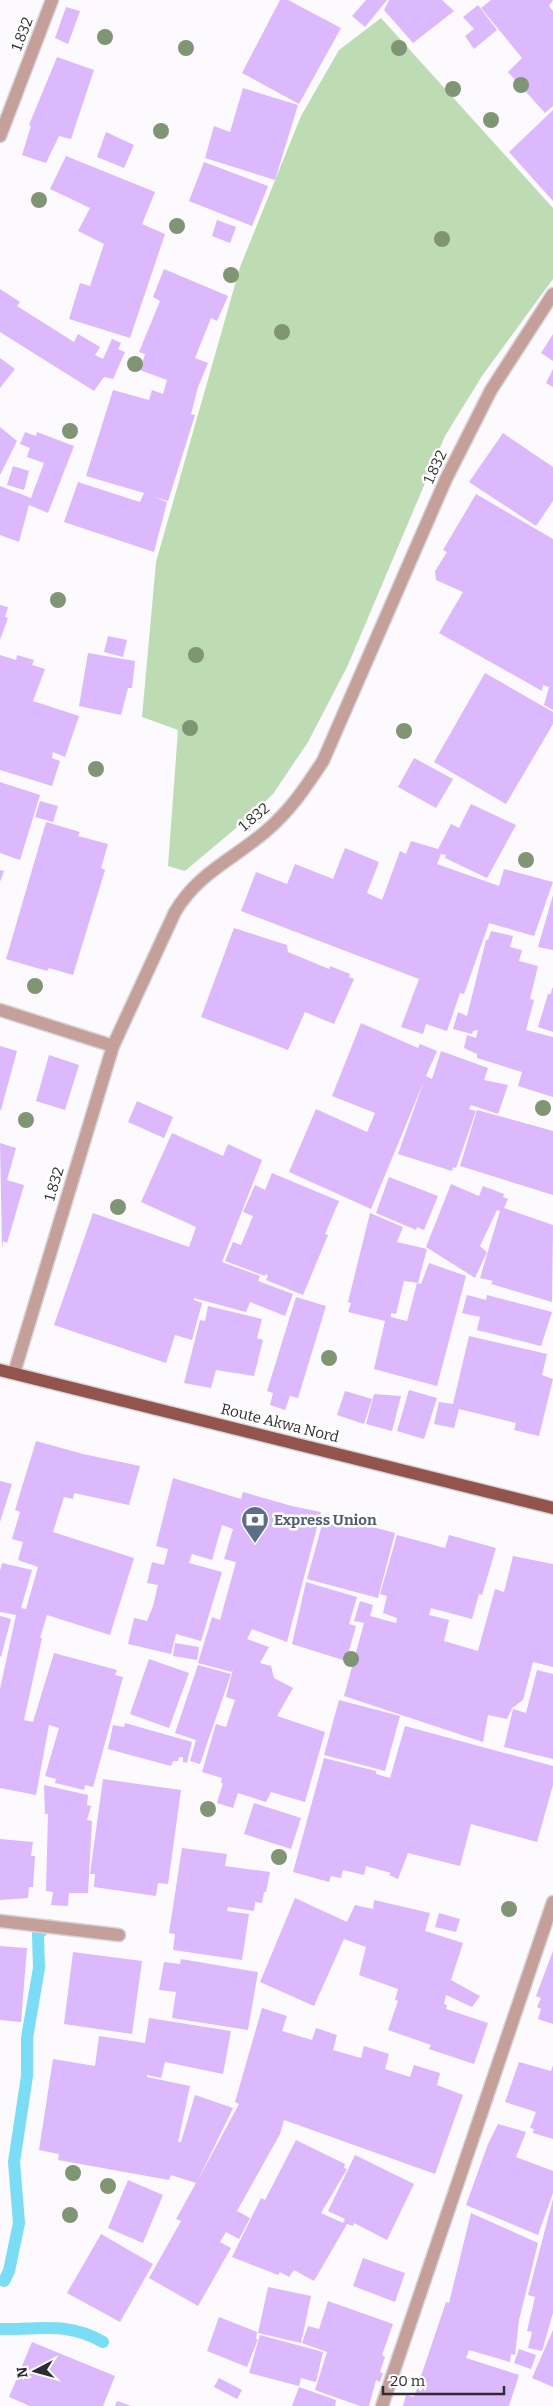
<svg xmlns="http://www.w3.org/2000/svg" width="553" height="2406" font-family="Bitter,serif">
  <style>
    .green { fill: #bedcb4 }
    .lines { fill: none; stroke-linecap: round; stroke-linejoin: round }
    .stream { stroke: #7addf5; stroke-width: 12 }
    .building { fill: #dcb9fc }
    .minor-casing { stroke: #d7d5d9; stroke-width: 15 }
    .major-casing { stroke: #d7d5d9; stroke-width: 15 }
    .minor { stroke: #c5a09a; stroke-width: 12 }
    .major { stroke: #92544c; stroke-width: 12 }
    .tree { fill: #7f9573 }
    .labels { text-anchor: middle; stroke-width: 5; stroke-linejoin: round; paint-order: stroke }
    .street-label { font-size: 15px; fill: #2e2c30; stroke: #fff }
    .service-label { font-size: 15px; font-weight: bold; fill: #4e5e75; stroke: #fff; text-anchor: start }
  </style>
  <rect width="100%" height="100%" fill="#fcfafe"/>
  <path class="green" d="M381,18L553,208V279L482,376L445,436L348,665L308,742L273,794L248,818L185,871L168,866L178,730L142,717L156,562L240,267L301,116L339,50Z"/>
  <g class="lines">
    <path class="stream" d="M4,2281L9,2271L19,2223L14,2162L27,2076V2038L39,1968L38,1934L48,1925
      M0,2329C39,2330 67,2321 103,2342"/>
  </g>
  <path class="building" d="M280,0H288L341,28L299,104L242,73Z
    M366,0H387L365,27L352,16Z
    M389,0H442L454,11L413,43L384,10Z
    M491,0H553L549,6L553,11V106L545,113L508,72L522,58L481,8Z
    M478,5L497,30L474,49L465,36L474,29L463,17Z
    M66,7L80,11L68,44L55,38Z
    M57,57L94,70L71,139L59,136L46,163L22,155L31,126L29,125Z
    M243,88L298,105L275,180L205,158L214,126L230,132Z
    M553,110V201L509,152Z
    M106,132L134,145L124,168L97,157Z
    M66,156L155,192L142,224L165,234L130,338L69,319L80,283L90,286L104,244L78,231L90,208L50,189Z
    M204,162L268,186L252,226L189,201Z
    M217,220L236,227L230,243L212,236Z
    M164,269L228,296L217,321L211,318L195,358L208,363L198,387L191,414L195,415L168,501L154,497L167,502L154,552L64,522L78,482L140,502L144,493L86,476L113,390L149,400L152,390L163,394L167,380L140,370L145,354L139,352L160,301L153,297Z
    M0,289L20,302L17,306L74,342L78,334L100,347L95,355L103,359L112,339L121,343L118,349L125,352L113,379L104,377L94,391L0,332Z
    M553,334V361L541,353Z
    M0,358L15,369L0,388Z
    M553,369V387L546,383Z
    M0,427L17,441L0,475Z
    M25,432L36,436L37,432L74,446L48,513L29,505L19,542L0,535V486L31,498L44,463L27,457L30,448L20,444Z
    M503,433L553,467V501L536,526L469,482Z
    M13,466L29,471L24,490L7,485Z
    M476,494L553,539V710L544,705L549,687L543,685L542,691L439,633L463,592L436,580L435,571L447,552L443,550Z
    M0,605L8,607L5,617L8,618L0,640Z
    M108,636L127,640L123,657L104,652Z
    M88,653L135,661L132,688H128L121,715L79,706Z
    M0,655L16,660L17,655L34,660L32,665L45,669L33,701L79,716L65,757L53,752L52,758L60,761L52,786L0,770Z
    M485,673L553,712V724L506,804L434,762Z
    M414,758L453,779L436,808L398,787Z
    M0,782L40,795L20,860L0,853Z
    M40,801L58,806L53,822L35,817Z
    M471,804L516,825L487,878L445,858L446,855L441,854L437,864L499,886L504,869L553,882L534,936L489,923L464,994L460,993L447,1031L426,1024L423,1034L401,1027L419,979L241,911L256,872L287,884L295,864L333,879L345,848L379,862L367,893L382,900L400,851L406,854L411,841L438,849L451,824L459,828Z
    M46,822L80,832L78,836L108,844L101,868L105,870L73,975L49,968L47,971L6,959Z
    M0,870L4,871L0,882Z
    M553,895V950L538,947Z
    M234,928L287,945L288,952L329,969L330,966L350,974L349,977L354,979L334,1024L305,1012L288,1050L201,1017Z
    M491,931L513,936L510,947L522,950L519,961L538,966L530,999L534,1000L526,1030L553,1037V1097L518,1086L522,1072L477,1058V1054L464,1048L467,1035L476,1038L478,1030L473,1031L472,1034L453,1029L458,1012L467,1016L486,940H488Z
    M552,988H553V1032L538,1027L548,994H551Z
    M361,1023L418,1048L420,1044L437,1051L426,1076L432,1079L441,1051L488,1068L484,1080L508,1085L498,1114L471,1105L469,1109L476,1111L456,1168L453,1167L452,1171L398,1154L424,1081L371,1209L289,1172L316,1109L367,1132L375,1113L332,1096Z
    M0,1046L17,1051L1,1110H0Z
    M49,1055L79,1065L65,1110L36,1101Z
    M137,1101L173,1117L164,1138L128,1122Z
    M477,1110L553,1131V1195L460,1166Z
    M172,1133L223,1156L228,1144L262,1160L222,1262L260,1276L258,1281L293,1294L285,1316L250,1302L246,1312L194,1298V1300L202,1303L192,1340L175,1335L166,1363L54,1325L93,1213L189,1247L196,1227L141,1202Z
    M0,1143L16,1148L7,1180L24,1185L7,1243L3,1241L2,1248Z
    M272,1173L339,1201L325,1234L328,1235L303,1295L266,1280L268,1275L265,1274V1276L225,1261L233,1242L241,1245L253,1216L243,1212L255,1185L265,1190Z
    M389,1177L438,1196L424,1230L417,1227L416,1230L376,1213Z
    M451,1184L479,1196L483,1186L504,1194L503,1197L508,1199L504,1208L553,1225L552,1302L491,1284L493,1281L480,1278L500,1211L497,1210L480,1246L487,1252L475,1278L426,1247Z
    M370,1213L403,1227L397,1242L427,1249L418,1283L404,1281L396,1314L391,1313V1317L407,1321L417,1283L421,1284L429,1263L466,1276L437,1386L374,1369L385,1321L348,1312L351,1303L348,1302Z
    M467,1295L486,1300L487,1295L552,1312L541,1346L477,1330L480,1317L462,1313Z
    M296,1297L326,1306L298,1398L290,1396L285,1410L270,1405L273,1393L267,1391Z
    M208,1306L262,1319L257,1338L263,1340L254,1376L216,1370L211,1388L184,1383L200,1320L205,1321Z
    M469,1336L547,1354L542,1375L553,1379L539,1436L514,1430L516,1423L459,1409L454,1428L434,1424L439,1402L453,1404Z
    M409,1390L437,1398L424,1439L397,1431Z
    M345,1391L372,1399L364,1424L337,1415Z
    M374,1394L401,1396L392,1431L366,1424Z
    M36,1441L83,1454L140,1466L129,1505L74,1493L73,1499L64,1497L53,1532L134,1558L110,1635L47,1615L40,1638H42L24,1720L33,1722L54,1653L117,1670L115,1675L123,1677L93,1787L85,1785L84,1790L55,1783L56,1779L45,1776L59,1728L49,1725L36,1795L0,1788V1689L16,1615L0,1612V1571L2,1563L32,1570L21,1608L26,1609L38,1567L18,1560L23,1542L12,1539L20,1512L15,1510Z
    M173,1478L241,1499L243,1492L292,1506L321,1512L287,1642L252,1629L247,1639L269,1647L260,1663L271,1666L274,1678L293,1688L277,1716L325,1732L305,1802L271,1792L266,1802L238,1793L233,1808L217,1803L223,1783H221L222,1778L202,1772L216,1724L226,1727L235,1700L226,1697L233,1669L232,1672L198,1663L212,1617L220,1620L236,1562L224,1559L233,1529L222,1525L212,1560L192,1554L189,1563L222,1572L201,1641L176,1634L171,1654L128,1644L134,1618L147,1621L153,1606L158,1585L147,1583L152,1562L164,1565L168,1549L156,1546Z
    M0,1481L12,1484L0,1522Z
    M325,1514L395,1533L378,1598L307,1579Z
    M397,1535L445,1548L449,1535L496,1548L482,1595L479,1594L472,1619L431,1608L429,1615L449,1620L444,1641L478,1651L495,1589L504,1592L513,1556L553,1564V1667L533,1662L523,1700L512,1708L507,1719L488,1715L483,1742L344,1696L364,1623L354,1621L360,1601L373,1605L370,1616L396,1623L397,1618L383,1613L387,1596L380,1594Z
    M306,1582L357,1597L349,1624L356,1626L346,1661L292,1644Z
    M0,1616L11,1619L1,1657L0,1656Z
    M175,1643L199,1647L197,1660L173,1656Z
    M149,1659L189,1673L169,1728L130,1714Z
    M198,1665L231,1674L200,1764L190,1761L196,1740L175,1733Z
    M537,1670L553,1674V1759L504,1747L513,1709L526,1713Z
    M339,1700L400,1716L385,1771L324,1755Z
    M125,1723L192,1742L187,1763L183,1762V1757H179L178,1761H173L171,1766L108,1749L113,1725L124,1727Z
    M405,1726L553,1766V1785L537,1842L471,1824L460,1866L408,1853L398,1879L389,1875L391,1873L366,1866L364,1875L343,1870L341,1878L331,1876L329,1882L293,1872L324,1758L376,1771V1774L390,1778Z
    M103,1779L181,1790L168,1884L158,1883L156,1896L94,1887L95,1874H90Z
    M44,1785L88,1795L87,1805L91,1806L87,1820L92,1821L88,1893H69L68,1906L51,1905L53,1892L46,1891L48,1814H45Z
    M254,1803L301,1818L291,1849L244,1834Z
    M0,1839L33,1842L31,1856H35L33,1887H29L28,1898L0,1900Z
    M182,1848L227,1854L225,1866L270,1872L266,1892H264L262,1903L255,1902L254,1911L228,1907L227,1911L249,1914L242,1960L173,1950L175,1934L169,1933Z
    M295,1898L347,1922L355,1905L373,1909L374,1900L430,1913L425,1931L463,1943L451,1980L480,1996L472,2007L446,1995L444,2004L447,2005L446,2009L488,2023L474,2064L429,2049L431,2045L388,2030L398,2001L395,2000L398,1989L359,1975L366,1947L344,1939L314,2006L260,1982Z
    M439,1913L460,1919L456,1932L435,1927Z
    M0,1946L27,1948L21,2022L0,2020Z
    M553,1951V2024L538,2019L541,2009L537,2007L541,1998L536,1996Z
    M73,1952L142,1961L132,2034L64,2024Z
    M181,1959L258,1972L248,2030L172,2018L176,1992L159,1990L164,1962L180,1964Z
    M262,2008L287,2016L282,2031L312,2040L316,2028L337,2035L333,2050L361,2058L364,2046L389,2054L385,2069L410,2077L414,2065L440,2073L437,2085L463,2095L435,2174L284,2120L280,2134L237,2211L250,2218L239,2239L226,2232L220,2242L231,2248L198,2306L149,2278L181,2221L176,2219L196,2183L171,2175L169,2180L58,2160L59,2154L39,2150L53,2059L95,2066L99,2036L145,2043L149,2018L231,2031L223,2074L165,2062L161,2078L147,2075V2077L190,2086L178,2142H181L195,2095L233,2108L198,2180L239,2104L235,2102Z
    M519,2062L551,2071L553,2065V2139L533,2133L534,2129L530,2128L536,2112L505,2102Z
    M498,2124L526,2132L516,2157L553,2171V2193L538,2235L466,2205L488,2144Z
    M296,2140L345,2164L344,2168L347,2169L321,2213L343,2223L345,2219L328,2211L355,2155L414,2184L387,2240L354,2223L353,2226L347,2224L314,2281L294,2270L289,2277L280,2272L278,2275L232,2257L261,2198L265,2200Z
    M128,2180L163,2195L143,2243L108,2228Z
    M553,2199V2313L542,2351L528,2348L532,2332L527,2331L535,2297L528,2295Z
    M471,2213L538,2243L519,2320L515,2355L511,2354L510,2362L469,2350L466,2358L519,2375L509,2406H403L406,2395L414,2397L446,2302L449,2303Z
    M101,2234L153,2264L120,2322L67,2293Z
    M363,2258L405,2273L395,2302L353,2286Z
    M268,2287L311,2296L301,2343L258,2333Z
    M328,2301L393,2324L382,2355L385,2357L380,2372L383,2373L380,2382L376,2380L369,2406H360L315,2390L327,2352L302,2343L308,2326L319,2329Z
    M219,2317L257,2332L256,2339H258L247,2367L207,2351Z
    M553,2330V2387L532,2378Z
    M260,2335L323,2352L316,2382L301,2378L299,2386L249,2373Z
    M32,2342L115,2376L103,2406H30L9,2397Z
    M519,2349L536,2355L531,2369L514,2363Z
    M219,2378L242,2390L237,2399L214,2387Z
    M299,2387L336,2400L335,2406H292Z
    M117,2401L131,2406H115Z"/>
  <g class="lines">
    <defs>
      <path id="minor" d="M0,136L52,0
        M0,1010L113,1046
        M14,1373L113,1046L175,912C198,873 232,860 265,832C290,811 306,787 323,761L446,479L491,390L553,294
        M0,1921L119,1935
        M382,2406L553,1902"/>
      <path id="major" d="M0,1370L553,1508"/>
    </defs>
    <use href="#minor" class="minor-casing"/>
    <use href="#major" class="major-casing"/>
    <use href="#minor" class="minor"/>
    <use href="#major" class="major"/>
  </g>
  <g class="tree">
    <circle cx="105" cy="37" r="8"/>
    <circle cx="186" cy="48" r="8"/>
    <circle cx="399" cy="48" r="8"/>
    <circle cx="521" cy="85" r="8"/>
    <circle cx="453" cy="89" r="8"/>
    <circle cx="491" cy="120" r="8"/>
    <circle cx="161" cy="131" r="8"/>
    <circle cx="39" cy="200" r="8"/>
    <circle cx="177" cy="226" r="8"/>
    <circle cx="442" cy="239" r="8"/>
    <circle cx="231" cy="275" r="8"/>
    <circle cx="282" cy="332" r="8"/>
    <circle cx="135" cy="364" r="8"/>
    <circle cx="70" cy="431" r="8"/>
    <circle cx="58" cy="600" r="8"/>
    <circle cx="196" cy="655" r="8"/>
    <circle cx="190" cy="728" r="8"/>
    <circle cx="404" cy="731" r="8"/>
    <circle cx="96" cy="769" r="8"/>
    <circle cx="526" cy="860" r="8"/>
    <circle cx="35" cy="986" r="8"/>
    <circle cx="543" cy="1108" r="8"/>
    <circle cx="26" cy="1120" r="8"/>
    <circle cx="118" cy="1207" r="8"/>
    <circle cx="329" cy="1358" r="8"/>
    <circle cx="351" cy="1659" r="8"/>
    <circle cx="208" cy="1809" r="8"/>
    <circle cx="279" cy="1857" r="8"/>
    <circle cx="509" cy="1909" r="8"/>
    <circle cx="73" cy="2173" r="8"/>
    <circle cx="108" cy="2186" r="8"/>
    <circle cx="70" cy="2215" r="8"/>
  </g>
  <defs>
    <symbol id="bank-pin" viewBox="-11 -11 22 30"><path d="M0 17L-7.5 6A9.5 9.5 0 1 1 7.5 6Z" fill="#5c6f8a" stroke="#fff"/><path d="M-6-4H6V4H-6ZM0-2.3a2.3 2.3 0 1 0 0 4.6a2.3 2.3 0 1 0 0-4.6Z" fill="#fff"/></symbol>
  </defs>
  <g fill-rule="evenodd">
    <use href="#bank-pin" x="239" y="1504" width="32" height="43"/>
  </g>
  <g class="labels">
    <g class="street-label">
      <text transform="translate(22 34) rotate(-69)" y="5">1.832</text>
      <text transform="translate(435 467) rotate(-65)" y="5">1.832</text>
      <text transform="translate(254 817) rotate(-40)" y="5">1.832</text>
      <text transform="translate(54 1184) rotate(-73)" y="5">1.832</text>
      <text transform="translate(280 1423) rotate(14)" y="5">Route Akwa Nord</text>
    </g>
    <g class="service-label">
      <text x="274" y="1525">Express Union</text>
    </g>
  </g>
  <g transform="translate(35 2371) rotate(264)" stroke="#ffffff" stroke-width="4" paint-order="stroke">
  <path d="M0-4L9 19L0 12L-9 19Z" fill="#2e2c30"/>
  <text y="-8" font-size="14" font-weight="bold" text-anchor="middle" fill="#2e2c30">N</text>
  </g>
  <path d="M383 2386v8h121v-8" fill="none" stroke="#2e2c30" stroke-width="2.5"/>
  <text x="390" y="2386" font-size="15" fill="#2e2c30" stroke="#ffffff" stroke-width="4" paint-order="stroke">20 m</text>
</svg>
